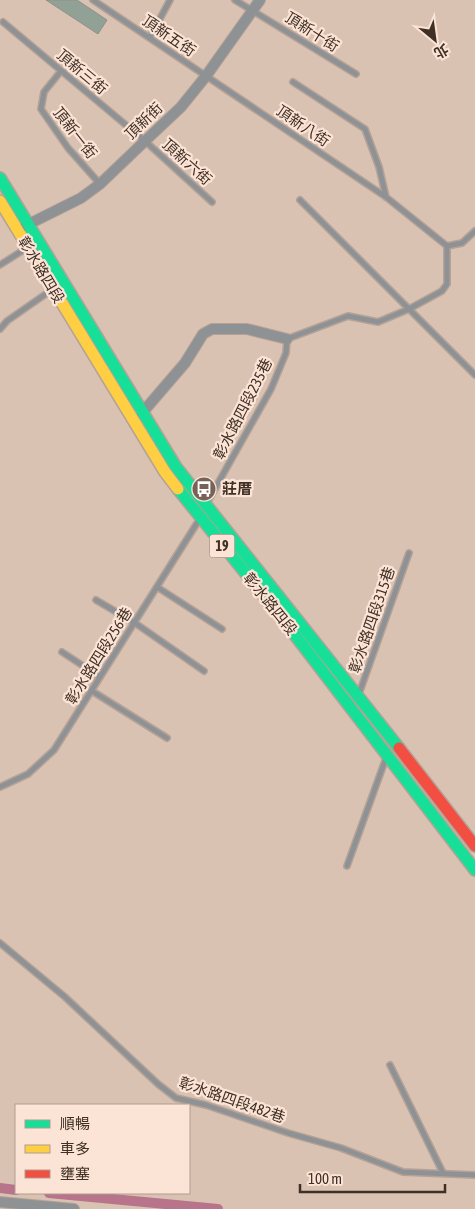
<svg xmlns="http://www.w3.org/2000/svg" width="475" height="1209" font-family="'Asap Condensed','Noto Sans TC',sans-serif">
  <style>
    .lines { fill: none; stroke-linecap: round; stroke-linejoin: round }
    .canal { stroke: #b7748a; stroke-width: 10 }
    .building { fill: #91a195; stroke: #919086 }
    .lane-casing { stroke: #b5a297; stroke-width: 8 }
    .street-casing { stroke: #b5a297; stroke-width: 12 }
    .fast-casing { stroke: #b5a297; stroke-width: 14 }
    .slow-casing { stroke: #b5a297; stroke-width: 14 }
    .jam-casing { stroke: #b5a297; stroke-width: 14 }
    .lane { stroke: #8f9294; stroke-width: 5 }
    .street { stroke: #8f9294; stroke-width: 10 }
    .fast { stroke: #16e098; stroke-width: 11 }
    .slow { stroke: #ffcf43; stroke-width: 11 }
    .jam { stroke: #f24e42; stroke-width: 11 }
    .labels { text-anchor: middle; stroke-width: 4.5; stroke-linejoin: round; paint-order: stroke }
    .shield { fill: #fbe4d6; stroke: #786559; stroke-width: 1 }
    .shield-label { font-size: 14px; font-weight: bold; fill: #402f24 }
    .street-label { font-size: 15px; fill: #402f24; stroke: #fbe4d6 }
    .poi-label { font-size: 15px; font-weight: bold; fill: #402f24; stroke: #fbe4d6; text-anchor: start }
  </style>
  <rect width="100%" height="100%" fill="#dac2b3"/>
  <g class="lines">
    <path class="canal" d="M0,1188L16,1190
      M49,1193L218,1209"/>
  </g>
  <path class="building" d="M46,0H77L107,20L98,34Z"/>
  <g class="lines">
    <defs>
      <path id="lane" d="M93,0L386,197L447,246L462,243L475,231
        M235,0L356,74
        M3,22L145,141L212,202
        M150,37L170,0
        M61,71L44,92L41,109L68,148L100,184
        M293,82L365,129L379,167L386,197
        M300,200L475,375
        M0,265L25,249
        M0,329L7,321L50,291
        M208,501L271,389L286,353L287,339L348,316L378,322L409,309L442,291L447,284V246
        M157,587L222,629
        M96,600L135,623L204,671
        M62,652L100,677
        M92,691L167,738
        M360,691L409,553
        M0,787L28,774L54,750L199,520
        M347,866L386,758
        M0,943L65,997L158,1084L176,1098L206,1105L288,1133L341,1148L403,1172L475,1175
        M390,1065L443,1173"/>
      <path id="street" d="M25,226L81,198L100,184L145,141L181,107L206,76L260,0
        M142,413L185,363L203,334L212,329H247L287,339
        M0,1202L74,1209"/>
      <path id="fast" d="M0,178L176,467L399,748
        M178,489L288,626L475,870"/>
      <path id="slow" d="M0,201L165,472L178,489"/>
      <path id="jam" d="M399,748L475,846"/>
    </defs>
    <use href="#lane" class="lane-casing"/>
    <use href="#street" class="street-casing"/>
    <use href="#fast" class="fast-casing"/>
    <use href="#slow" class="slow-casing"/>
    <use href="#jam" class="jam-casing"/>
    <use href="#lane" class="lane"/>
    <use href="#street" class="street"/>
    <use href="#fast" class="fast"/>
    <use href="#slow" class="slow"/>
    <use href="#jam" class="jam"/>
  </g>
  <defs>
    <symbol id="bus-disc" viewBox="-11 -11 22 22"><circle r="9.5" fill="#766256" stroke="#fbe4d6"/><path d="M-5-6H5V4H4V6H2V4H-2V6H-4V4H-5ZM-3.5-4V0h7V-4ZM-3.5 1.2v1.5H-2V1.2ZM2 1.2v1.5H3.5V1.2Z" fill="#fff"/></symbol>
  </defs>
  <g fill-rule="evenodd">
    <use href="#bus-disc" x="190" y="475" width="28" height="28"/>
  </g>
  <g class="labels">
    <rect class="shield" x="209.5" y="534.5" width="25" height="23" rx="4"/>
    <g class="shield-label">
      <text x="222" y="551">19</text>
    </g>
    <g class="street-label">
      <text transform="translate(312 32) rotate(32)" y="5">頂新十街</text>
      <text transform="translate(169 36) rotate(34)" y="5">頂新五街</text>
      <text transform="translate(82 72) rotate(40)" y="5">頂新三街</text>
      <text transform="translate(144 121) rotate(-44)" y="5">頂新街</text>
      <text transform="translate(303 126) rotate(34)" y="5">頂新八街</text>
      <text transform="translate(75 133) rotate(52)" y="5">頂新一街</text>
      <text transform="translate(187 162) rotate(42)" y="5">頂新六街</text>
      <text transform="translate(41 270) rotate(59)" y="5">彰水路四段</text>
      <text transform="translate(243 409) rotate(-63)" y="5">彰水路四段235巷</text>
      <text transform="translate(270 604) rotate(51)" y="5">彰水路四段</text>
      <text transform="translate(372 620) rotate(-71)" y="5">彰水路四段315巷</text>
      <text transform="translate(99 656) rotate(-58)" y="5">彰水路四段256巷</text>
      <text transform="translate(232 1100) rotate(19)" y="5">彰水路四段482巷</text>
    </g>
    <g class="poi-label">
      <text x="222" y="494">莊厝</text>
    </g>
  </g>
  <rect x="15" y="1104" width="175" height="90" fill="#fbe4d6" stroke="#b09c8f"/>
  <rect x="25" y="1120" width="25" height="8" fill="#16e098" stroke="#b09c8f"/>
  <text x="60" y="1129" font-size="15" fill="#402f24">順暢</text>
  <rect x="25" y="1145" width="25" height="8" fill="#ffcf43" stroke="#b09c8f"/>
  <text x="60" y="1154" font-size="15" fill="#402f24">車多</text>
  <rect x="25" y="1170" width="25" height="8" fill="#f24e42" stroke="#b09c8f"/>
  <text x="60" y="1179" font-size="15" fill="#402f24">壅塞</text>
  <g transform="translate(435 40) rotate(151)" stroke="#fbe4d6" stroke-width="4" paint-order="stroke">
  <path d="M0-4L9 19L0 12L-9 19Z" fill="#402f24"/>
  <text y="-8" font-size="14" font-weight="bold" text-anchor="middle" fill="#402f24">北</text>
  </g>
  <path d="M300 1184v8h145v-8" fill="none" stroke="#402f24" stroke-width="2.5"/>
  <text x="308" y="1184" font-size="15" fill="#402f24" stroke="#fbe4d6" stroke-width="4" paint-order="stroke">100 m</text>
</svg>
